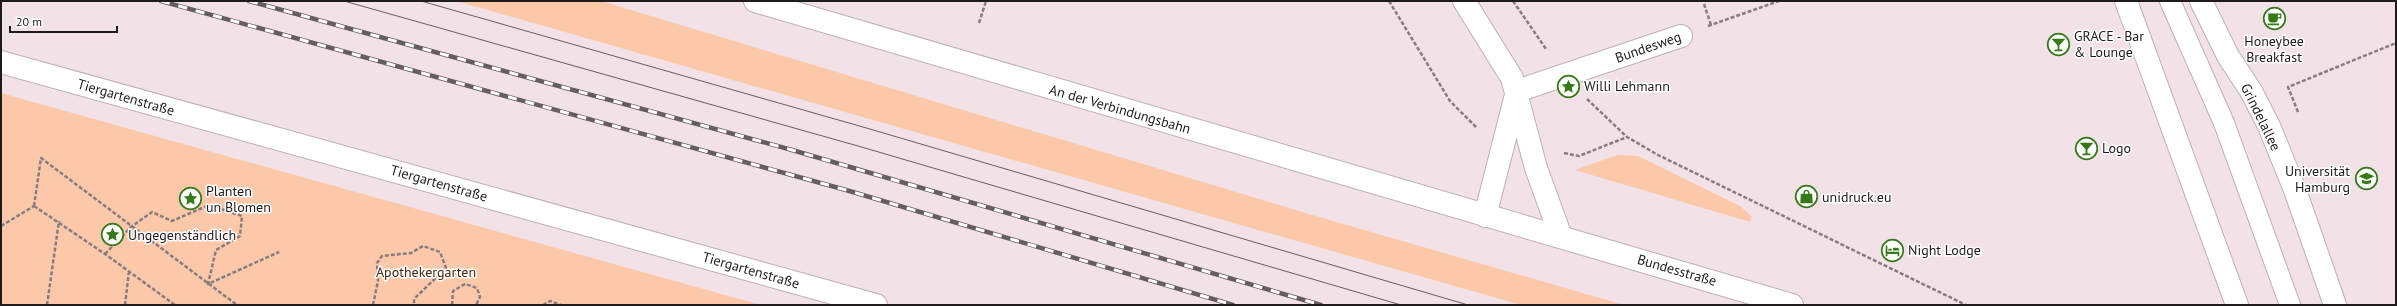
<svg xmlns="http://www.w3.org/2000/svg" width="2397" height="306" font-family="'PT Sans',sans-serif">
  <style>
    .green { fill: #fcc8aa }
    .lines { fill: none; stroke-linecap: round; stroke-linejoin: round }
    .lane-casing { stroke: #beafb5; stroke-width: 22 }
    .street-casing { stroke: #beafb5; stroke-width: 24 }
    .secondary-casing { stroke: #beafb5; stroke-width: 24 }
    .primary-casing { stroke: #beafb5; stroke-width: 24 }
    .path { stroke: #877d81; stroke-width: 2.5; stroke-dasharray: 4 2; stroke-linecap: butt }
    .lane { stroke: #fff; stroke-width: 20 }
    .street { stroke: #fff; stroke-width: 22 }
    .secondary { stroke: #fff; stroke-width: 22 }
    .primary { stroke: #fff; stroke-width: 22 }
    .tram { stroke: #665d61; stroke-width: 1 }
    .rail-casing { stroke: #665d61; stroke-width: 4.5 }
    .rail { stroke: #fff; stroke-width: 3; stroke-dasharray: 9; stroke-linecap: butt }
    .labels { text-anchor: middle; stroke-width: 3; stroke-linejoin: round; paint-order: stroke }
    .poi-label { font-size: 14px; fill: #1f1a1c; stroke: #fff; text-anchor: start }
    .street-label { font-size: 14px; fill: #1f1a1c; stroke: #fff }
    .park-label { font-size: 14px; fill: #472510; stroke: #fff }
  </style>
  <rect width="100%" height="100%" fill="#f2e2e8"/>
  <path class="green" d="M456,1H601L1309,214L1624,305H1521Z
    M1,93L761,305H1Z
    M1617,155L1638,156L1740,206L1752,217L1750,222L1575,170Z"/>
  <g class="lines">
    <defs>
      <path id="lane" d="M2170,1L2224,123L2290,305"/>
      <path id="street" d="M1,62L876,305
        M1517,91L1681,36"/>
      <path id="secondary" d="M1464,1L1512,78L1536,168L1561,237
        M1485,216L1516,95"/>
      <path id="primary" d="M755,1L1792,305
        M2126,1L2237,305
        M2201,1L2228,56L2251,91L2269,126L2295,190L2335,305"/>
    </defs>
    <use href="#lane" class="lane-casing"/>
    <use href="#street" class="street-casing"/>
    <use href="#secondary" class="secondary-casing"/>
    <use href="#primary" class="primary-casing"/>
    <path class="path" d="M1389,1L1450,101L1477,128
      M1513,1L1546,49
      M1704,4L1711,25
      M979,23L986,1
      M1708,26L1779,1
      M1587,99L1627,137L1658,155L1966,305
      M2298,112L2288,87L2396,43
      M1564,153L1579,156L1627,137
      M34,206L41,158L237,305
      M34,206L105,254L175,305
      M1,226L34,206
      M105,254L131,227L152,212L172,221L209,205L242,216L240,236L216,250L208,284L279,252
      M47,305L59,221
      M125,305L129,271
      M373,305L378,281L377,263L382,256L411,253L423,246L440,252L446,268L414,299V305
      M452,305L453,291L465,284L477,288L480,297L476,305
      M543,305L550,301L561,305"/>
    <use href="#lane" class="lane"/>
    <use href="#street" class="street"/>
    <use href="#secondary" class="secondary"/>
    <use href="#primary" class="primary"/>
    <path class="tram" d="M344,1L858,146L1401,305
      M421,1L863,127L1468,305"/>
    <defs>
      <path id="rail" d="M161,1L846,190L1233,305
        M249,1L792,150L1321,305"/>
    </defs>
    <use href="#rail" class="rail-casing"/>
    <use href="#rail" class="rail"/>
  </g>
  <defs>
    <symbol id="cafe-ring" viewBox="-11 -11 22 22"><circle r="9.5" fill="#fff" stroke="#357919" stroke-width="1.5"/><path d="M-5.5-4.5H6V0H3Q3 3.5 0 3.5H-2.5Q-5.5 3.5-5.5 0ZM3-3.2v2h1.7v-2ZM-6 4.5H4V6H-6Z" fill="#357919"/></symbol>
    <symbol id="bar-ring" viewBox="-11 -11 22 22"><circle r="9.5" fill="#fff" stroke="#357919" stroke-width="1.5"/><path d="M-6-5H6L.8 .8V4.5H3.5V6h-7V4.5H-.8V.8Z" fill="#357919"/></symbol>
    <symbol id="sight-ring" viewBox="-11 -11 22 22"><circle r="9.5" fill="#fff" stroke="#357919" stroke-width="1.5"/><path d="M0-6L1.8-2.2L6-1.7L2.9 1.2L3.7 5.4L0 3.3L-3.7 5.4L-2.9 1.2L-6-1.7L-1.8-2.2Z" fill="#357919"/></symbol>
    <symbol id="university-ring" viewBox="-11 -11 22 22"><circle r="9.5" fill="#fff" stroke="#357919" stroke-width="1.5"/><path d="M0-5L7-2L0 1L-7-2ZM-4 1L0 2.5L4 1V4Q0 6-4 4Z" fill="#357919"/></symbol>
    <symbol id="shop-ring" viewBox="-11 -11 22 22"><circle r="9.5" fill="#fff" stroke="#357919" stroke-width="1.5"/><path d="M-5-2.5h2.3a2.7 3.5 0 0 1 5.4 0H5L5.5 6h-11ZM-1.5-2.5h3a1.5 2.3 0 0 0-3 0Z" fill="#357919"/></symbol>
    <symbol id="hotel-ring" viewBox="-11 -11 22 22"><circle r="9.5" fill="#fff" stroke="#357919" stroke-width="1.5"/><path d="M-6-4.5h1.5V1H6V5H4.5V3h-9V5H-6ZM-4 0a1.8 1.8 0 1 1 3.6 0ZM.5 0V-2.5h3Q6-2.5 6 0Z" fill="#357919"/></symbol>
  </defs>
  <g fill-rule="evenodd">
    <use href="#cafe-ring" x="2262" y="6" width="25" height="25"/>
    <use href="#bar-ring" x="2046" y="32" width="25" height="25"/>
    <use href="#sight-ring" x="1556" y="74" width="25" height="25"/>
    <use href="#bar-ring" x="2074" y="136" width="25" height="25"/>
    <use href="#university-ring" x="2354" y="166" width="25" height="25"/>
    <use href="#shop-ring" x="1794" y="184" width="25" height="25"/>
    <use href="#sight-ring" x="178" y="186" width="25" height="25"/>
    <use href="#sight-ring" x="100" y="222" width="25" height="25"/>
    <use href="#hotel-ring" x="1880" y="238" width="25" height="25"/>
  </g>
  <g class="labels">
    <g class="poi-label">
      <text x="2074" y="41">GRACE - Bar<tspan x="2074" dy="16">&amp; Lounge</tspan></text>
      <text x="2274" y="46" text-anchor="middle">Honeybee<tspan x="2274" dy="16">Breakfast</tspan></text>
      <text x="1584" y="91">Willi Lehmann</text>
      <text x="2102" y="153">Logo</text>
      <text x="2350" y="176" text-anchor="end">Universität<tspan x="2350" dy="16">Hamburg</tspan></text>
      <text x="206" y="196">Planten<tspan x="206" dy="16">un Blomen</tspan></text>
      <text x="1822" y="202">unidruck.eu</text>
      <text x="128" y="240">Ungegenständlich</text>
      <text x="1908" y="255">Night Lodge</text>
    </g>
    <g class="street-label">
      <text transform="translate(1648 47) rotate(-19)" y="5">Bundesweg</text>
      <text transform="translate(126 97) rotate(16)" y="5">Tiergartenstraße</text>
      <text transform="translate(1120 109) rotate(16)" y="5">An der Verbindungsbahn</text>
      <text transform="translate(2261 117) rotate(64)" y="5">Grindelallee</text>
      <text transform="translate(439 183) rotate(16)" y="5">Tiergartenstraße</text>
      <text transform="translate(751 270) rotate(16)" y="5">Tiergartenstraße</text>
      <text transform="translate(1677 270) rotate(16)" y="5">Bundesstraße</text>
    </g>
    <g class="park-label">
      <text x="426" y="277">Apothekergarten</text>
    </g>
  </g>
  <rect width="2397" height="306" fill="none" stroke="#1f1a1c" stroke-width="4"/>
  <path d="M10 26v6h107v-6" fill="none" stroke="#1f1a1c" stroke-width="2"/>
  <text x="16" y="26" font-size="12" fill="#1f1a1c" stroke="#ffffff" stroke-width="3" paint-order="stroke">20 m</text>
</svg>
